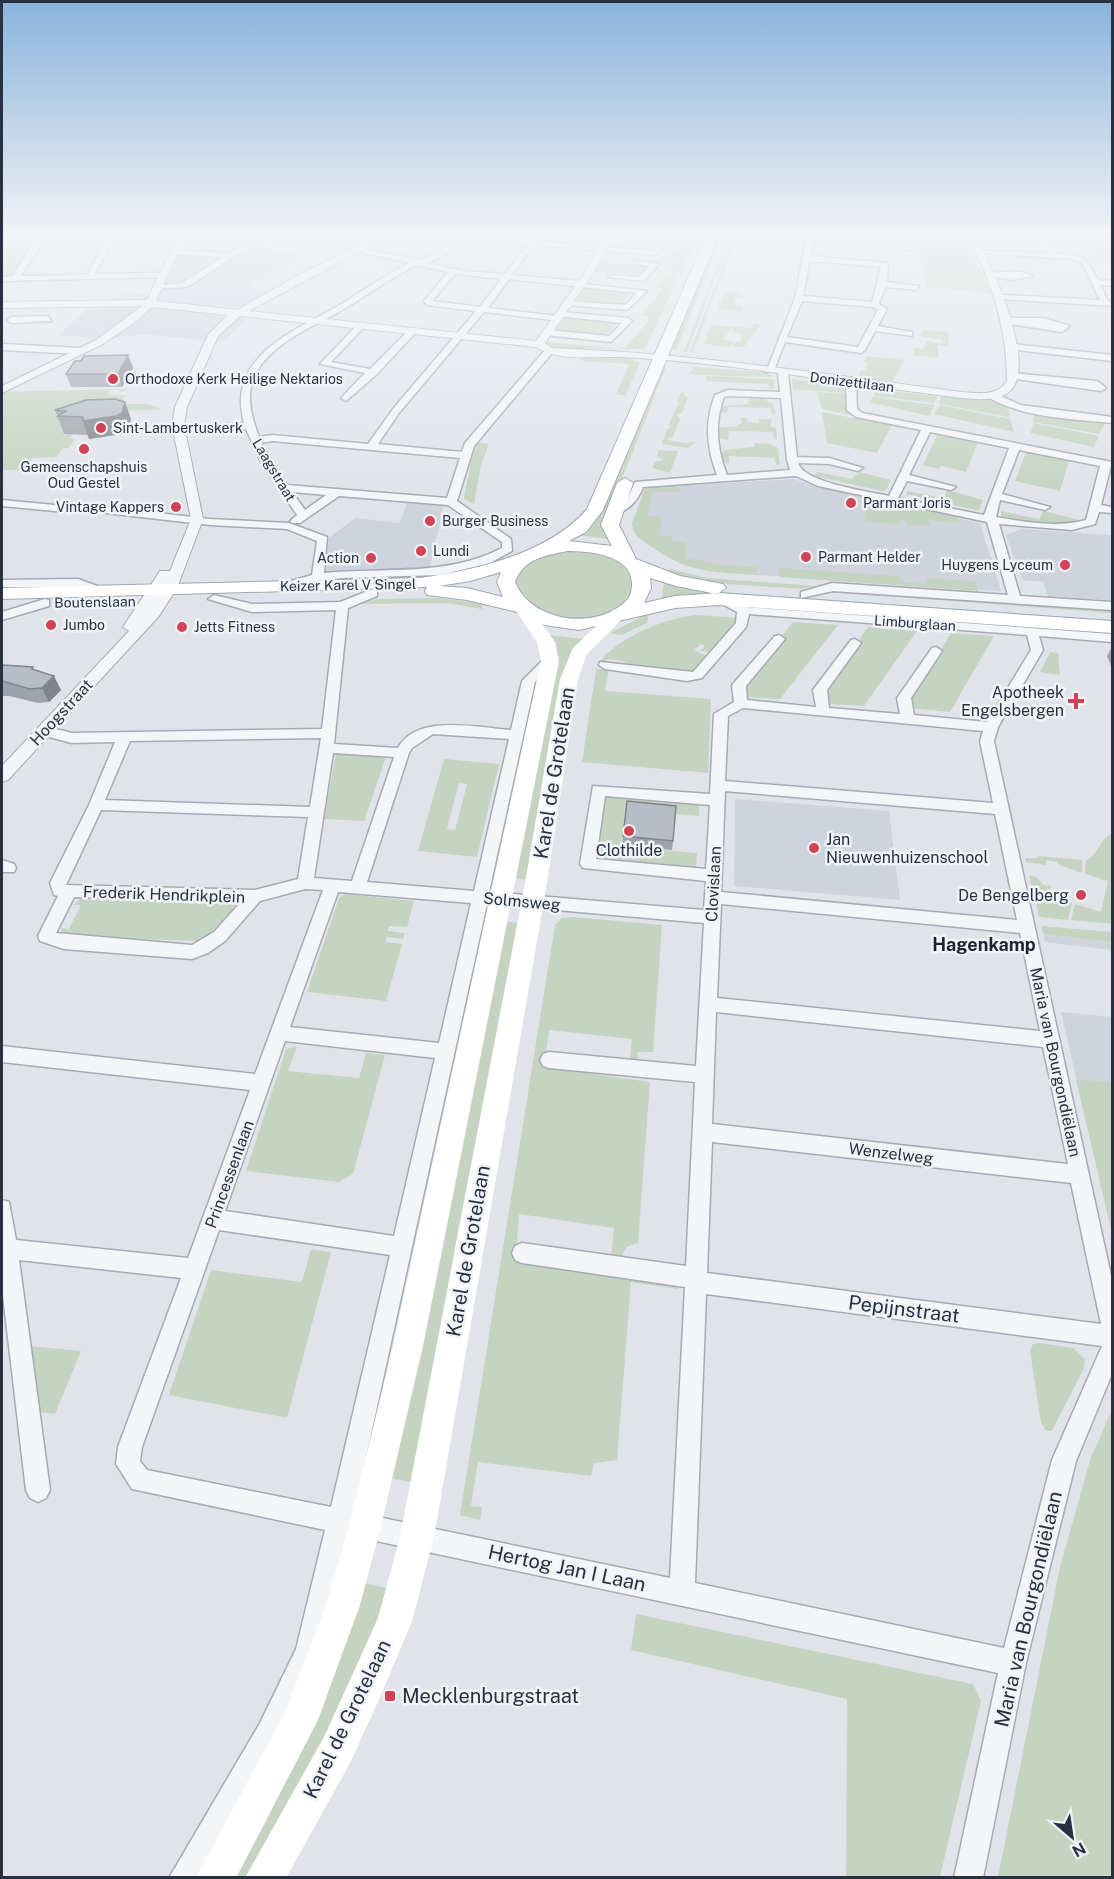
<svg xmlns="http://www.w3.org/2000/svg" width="1114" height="1879" font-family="'Public Sans',sans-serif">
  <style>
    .built { fill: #ced3dc }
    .green { fill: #c5d4c1; fill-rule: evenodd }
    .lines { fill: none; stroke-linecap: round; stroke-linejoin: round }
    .minor-casing { stroke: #a5abb4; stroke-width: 3 }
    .tertiary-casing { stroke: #a5abb4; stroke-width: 2 }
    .primary-casing { stroke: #9fa8b6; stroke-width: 2 }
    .minor { fill: #f3f5f8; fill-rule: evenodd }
    .tertiary { fill: #f3f5f8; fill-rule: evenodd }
    .secondary { fill: #fff; fill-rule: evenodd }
    .primary { fill: #fff; fill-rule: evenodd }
    .wall { fill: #9da3ab }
    .shaded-wall { fill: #80848b }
    .building { fill: #b7bdc7; stroke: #80848b; stroke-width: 1.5 }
    .poi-dot { fill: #d14254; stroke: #f0f3f7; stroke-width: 2 }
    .labels { text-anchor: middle; stroke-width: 5; stroke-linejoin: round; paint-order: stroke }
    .far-poi-label { font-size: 14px; fill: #283142; stroke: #f0f3f7; text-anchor: start }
    .far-street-label { font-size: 14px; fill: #283142; stroke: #f0f3f7 }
    .poi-label { font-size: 16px; fill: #283142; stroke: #f0f3f7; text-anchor: end }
    .street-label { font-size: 16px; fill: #283142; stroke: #f0f3f7 }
    .neighbourhood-label { font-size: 18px; font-weight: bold; fill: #1b2232; stroke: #f0f3f7 }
    .near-street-label { font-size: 20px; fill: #283142; stroke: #f0f3f7 }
    .near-poi-label { font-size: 20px; fill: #283142; stroke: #f0f3f7; text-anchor: start }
  </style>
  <rect width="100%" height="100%" fill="#e0e4ea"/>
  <path class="built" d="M251,247L303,254L246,286L269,293L252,302L249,317L223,342L143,334L106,339L59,335L88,308L122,295L142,294L159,298L178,254L232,256Z
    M794,479L814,486L980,523L1001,591L757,575V573L691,560L655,535L644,515L648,487Z
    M407,502L444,505L430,567L324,573L329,538L355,518L400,523Z
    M1021,529L1112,535V600L1048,596L1043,582L1022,580L1006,535Z
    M735,799L889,811L900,900L734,886Z
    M1043,934L1112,942V950L1045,942Z
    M1061,1012L1112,1017V1233Z"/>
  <path class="green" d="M13,235H38L12,276L2,277V253Z
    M680,235H698L645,349L553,348L547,345L548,342L621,349L625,347L648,322V317L641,315L663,289L655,286L676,263L667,260L688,238Z
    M716,235H722L676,351L670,350Z
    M729,235H732L687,352H684Z
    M734,235H737L693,352H690Z
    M916,235H963L992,294L927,286Z
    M1079,235H1112V263L1090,261L1088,260L1098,259Z
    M616,236H625L622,238L665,241L660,240L658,243L661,245L657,244L655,246L658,248L654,247L652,249L655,251L652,252L609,249Z
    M178,254L216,257L217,258L179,283H167Z
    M600,262L645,266L637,275L595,272Z
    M584,288L631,293L621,304L576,300Z
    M724,292L743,293L741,298H736L734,305L744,306L742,312L717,309Z
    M564,318L617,323L605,336L556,330Z
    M753,324H761L744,347H733L735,342H740L742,334L731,333L736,331L732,330L733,327L752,328Z
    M711,325L732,327L723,340L733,341L731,347L704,344Z
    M923,330L948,332L949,346L938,345V358L913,355L915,348L923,349L927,341L942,343L943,340L919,336Z
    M866,356L904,360L891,385L852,380L853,377L858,378L861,370H865L868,363L864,362Z
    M583,357L628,358L640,363L625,396L616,394L629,364L582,361Z
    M660,366L666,367L609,512L608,539L577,535Z
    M694,367L765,372L774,377L693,375L690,373Z
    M706,376L771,379L774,380L775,388L769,389L768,384L706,381Z
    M792,379L847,387V393L793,389Z
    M127,389L119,394L120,390H110L108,395H125L121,404H148L163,410L90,411L64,428V435L72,434L70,438L75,439L69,448H63L57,457L32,458L24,470H2V392Z
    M874,389L938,396L934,403L874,396Z
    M681,392L685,393L684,396L688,397L682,413L676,415L680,419L673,436L667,440L685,443L697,442L687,448L662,444L667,429L671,428L669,425L676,407L680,404L677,402Z
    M817,392L848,394V410L855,416L822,409Z
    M751,396H766L767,401L773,404L775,415L772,414L771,408L728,407L727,413L721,412L722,406L747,404Z
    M941,396L989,400L1008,408L1010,417L939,404Z
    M873,397L935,405L929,416L873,403L870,402Z
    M940,405L1010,419L1014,432L934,414Z
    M822,412L892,425L877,453L827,443Z
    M1035,413L1105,423L1099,434L1033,422Z
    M741,418H747L748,422L759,423V419H772L770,426L776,428L777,439H774L773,432L729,431L728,440L717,438L720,427H735L742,423Z
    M1034,423L1099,436L1094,447L1030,433Z
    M937,435L978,442L966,472L941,466L939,469L923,465Z
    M478,443L489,444L481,465L474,504L464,499L472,453Z
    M755,443L770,444L778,448L780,465H776L775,458L729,456V463L723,462L722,452L725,450L753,447Z
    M659,450L678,451L670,473L652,468L655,462L664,460L657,457Z
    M1026,452L1069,460L1060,491L1015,481Z
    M817,472L852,479L859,472L891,480L886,490L882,491L814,476Z
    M678,485L681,492H653L648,516L662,517L659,535L672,537V541L686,542V558L723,565L757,567V575C709,572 688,573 647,544C639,538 632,534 632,523L645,488Z
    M948,490L983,500L979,510H975L906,494L907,491L943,498Z
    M863,497L958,517L959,523L929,520L930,526L907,525L906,521L901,519L900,524L866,522Z
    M1001,511L1039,519L1043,511L1079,520C1064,527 1018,521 1001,516Z
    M571,551C680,555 623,643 548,613C542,611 531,609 527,604C522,599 519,591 515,585C518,559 550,553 571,551Z
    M779,568L898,576L902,582L926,584L927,578L972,581L975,582L978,591L779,577Z
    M670,569L707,578L815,586L802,589L714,583L666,572Z
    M664,583L707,591L1112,620V624L718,596L662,600Z
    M832,590L1112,610V613L827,592Z
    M437,598L483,604L482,609L447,603L362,604L377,599Z
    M649,613L647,623L622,635L610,633Z
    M698,615L739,618V621L714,653L700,651L705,646L701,644L694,650L709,657L693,672L631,666L623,661L608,659L603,663H599C618,637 667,617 698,615Z
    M793,622L838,625L780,699L744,697L743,684Z
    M868,627L917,631L864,706L826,704L823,692Z
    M951,633L994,636L950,712L910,708L908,701Z
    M549,635L584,639L529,880L511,878Z
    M1050,652L1058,653L1060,675L1040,672Z
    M596,669H609L605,691L711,699L708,773L582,762Z
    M336,754L386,757L364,821L324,819Z
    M444,759L499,764L477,857L418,851ZM459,783L467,784L455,830L447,829Z
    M606,794L639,796V801H649L650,797L699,801V816L625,810L621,846L697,853L696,867L600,858L593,852L600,797Z
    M1112,834V924L1071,920L1075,904L1101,912L1108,881L1085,874L1086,860C1100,854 1098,839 1112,834Z
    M1039,856L1082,860V873L1057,864L1058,862L1046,860V865L1026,862L1025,858H1035Z
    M1029,875L1037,878L1044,885L1051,886L1049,895L1072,903L1068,920L1039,917Z
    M345,894L414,901L407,927L389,926L388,931L405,933L403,939L387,937L385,942L402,944L386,1001L307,992L339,898Z
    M80,899L232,903L238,905L202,941L107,938L62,933L61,928L69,929L81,905H73Z
    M574,917L662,925L653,1052H638L637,1060L630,1059L632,1039L549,1030L544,1067L650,1082L638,1243L626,1247L621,1258L611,1257L614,1228L519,1214L516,1259L679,1282L678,1289L631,1282L617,1460L594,1463L591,1476L478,1462L471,1506L482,1507L480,1520L460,1515L555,925L562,918Z
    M502,921L521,923L459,1225L416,1483L389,1478Z
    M1041,926L1112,932V942L1043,934Z
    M297,1046L288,1071L359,1078L366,1053L385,1055L353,1174L339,1182L246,1171L286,1049Z
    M1076,1080L1112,1082V1237V1233Z
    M311,1249L331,1252L287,1418L169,1395L211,1270L302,1282Z
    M1040,1343L1073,1348L1085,1359L1084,1368L1052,1431H1046L1041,1423L1030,1351L1033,1344Z
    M29,1346L81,1351L55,1414L38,1412Z
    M1112,1410V1877H998L1060,1567L1091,1457Z
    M363,1583L393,1589L367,1660L252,1877L234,1878L265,1824L312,1726Z
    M636,1614L973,1684L981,1701L940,1877H846L847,1699L631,1650Z"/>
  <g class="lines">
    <defs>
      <path id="minor" d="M39,235H47L21,276L87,275L110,235H118L94,274L163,273L167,275L163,277L2,281V277L13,276Z
        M282,235H291L269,248L246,249L187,287L158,288L154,286L182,283L223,257L173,254L170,250L229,253L241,245L264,244Z
        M461,235L530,240L534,235H542L537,241L652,251L663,241L611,235H643L673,239L654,255L534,245L512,275L581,281L584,284L647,291L627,310L568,305L565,301L625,305L637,293L509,279L488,308L557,316L560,321L484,312L399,413L378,444L462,452L465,443L546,349H552V353L474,446L457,501L511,539L512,551L490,563L440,575L343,578L315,581L288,590L282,586L284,583L312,575L317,541L287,529L210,525L89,511L75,513L2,506V500L75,507L89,505L210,519L289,523L327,537L324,573C386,567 446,577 502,548V542L448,505L339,496L300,523H292L290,521L297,515L261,462L246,429L189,433L184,430L189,427L244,423C226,357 292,332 338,306C362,292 384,275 409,263L354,251V247L420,260L435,253ZM464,239L527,245L505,274L463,271L427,263L441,257ZM417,265L448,272L424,301L427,305L476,311L393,409L368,444L272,435L259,437C252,419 246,398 253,379C268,343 315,326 346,308C370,293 392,277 417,265ZM455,274L501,279L480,307L432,301ZM272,441L460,458L447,498L287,485L261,443ZM292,492L326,495L305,510Z
        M807,235H815L811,256L888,263L887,282L919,286L916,290L885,287L879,304L887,309L878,326L912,332V336L875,331L865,350L861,353L785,342L774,370L766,372L795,298ZM810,261L881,267L872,302L803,296ZM802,301L873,307L878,310L858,347L787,337Z
        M1034,235L1080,237L1077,241L1046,240L1057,254C1083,255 1086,257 1098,280L1112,281V285H1100L1108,301L1112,302V306L998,299L1001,295L1100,300L1082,263L1074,259L978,253L982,251L1049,253Z
        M879,243L912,246L916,248L912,250L876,247Z
        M635,260L659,264L644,281L608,277L612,275L639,277L649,266L632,264Z
        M992,272C1005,274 1021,268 1032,276L1013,280L989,276Z
        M561,312L628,318L632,321L611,342L545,335L548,330L609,336L622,323L558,316Z
        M48,316L51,321L11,323L7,320L11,317Z
        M1007,318H1044L1070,326L1062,332L1004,323Z
        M359,323L366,325L331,362L370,369L410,329L417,331L377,374L346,401L341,398L343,396L365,373L320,364Z
        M2,344L80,348L84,351L80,354L2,350Z
        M1011,344L1112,355V361L1008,349V345Z
        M783,370L788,373L797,457L829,458L863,468L858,471L829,464L798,463C804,483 868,491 889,496L921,430L856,417L847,410L846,383L851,380L856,383L857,409L862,413L1112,462L1101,505L1112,507V513L1099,512L1095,524L1072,530L999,524L1020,596L1112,602V610L833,591L801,598V592L832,583L1008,595L987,522L818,486L796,476L643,487C638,501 626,515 609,513V509L628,498L635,482L717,475C707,448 704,423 715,395L728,390L780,392L778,373ZM728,396L781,398L787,460L790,470L727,475C717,449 714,423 724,397ZM930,432L1009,448L984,515L898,498L907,481L951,490L956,487L909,475ZM1019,450L1100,466L1086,520C1057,528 1025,522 996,517L1000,500L1045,510L1050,507L1002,494Z
        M1012,373L1097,381L1106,388L1101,391L1009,378L1007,376Z
        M988,393H994L1021,405L1112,417V423C1072,419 1023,418 988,397Z
        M78,579L111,591L105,595L77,587H2V580Z
        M373,589L377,590V596L348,608L334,744L398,748C417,713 478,728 511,730L522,681L545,658H555V664L535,682L489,892L704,910L706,881L583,868L580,864L593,786L710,794L714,714L734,702L732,685L775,636L779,635L785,639L746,686L747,700L816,707L813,690L851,640L855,639L861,643L827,690L829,708L900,714L897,698L932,648L936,647L942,651L911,698L914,715L987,722L1031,650L1027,635L749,614L746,627L702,678L687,681L605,669L599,665L600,662L693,672L736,623L737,612L713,599L719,595L745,607L1112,634V642L1039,636L1043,650L998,727L994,741L1112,1280V1374L1076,1461L1026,1663L983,1878H954L998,1673L348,1535L317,1660L280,1743L200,1878H169L260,1723L296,1649L325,1530L132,1489L116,1464L118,1447L181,1278L19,1260L50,1490L46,1498L38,1502L30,1498L26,1490L2,1287V1200L9,1202L16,1240L188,1258L250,1090L2,1062V1046L255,1074L323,890L305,889L260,901L225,941L208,953L192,959L64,949L40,941L38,936L58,896L54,895L50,883L89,805L115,742L72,743L38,734L36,731L43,726L72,733L322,729L336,610L252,612L208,599L214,595L252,604L340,602ZM743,708L983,731L980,741L993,803L725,781L728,716ZM433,734L509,739L474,891L367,882L409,753L412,748ZM321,738L310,807L105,800L130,741ZM333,753L394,757L352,881L314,878ZM725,791L995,814L1017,920L721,892ZM605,796L710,805L706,869L596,859ZM101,810L308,817L298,879L255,890L66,885ZM338,892L471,903L439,1043L290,1027ZM74,897L241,902L214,932L192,945L56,933ZM487,904L704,923L696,1066L549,1052L543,1054L540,1060L543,1066L549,1068L695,1082L686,1266L522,1243L515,1246L512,1253L515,1260L522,1263L685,1287L670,1578L354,1512ZM721,904L1020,933L1040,1031L717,998ZM716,1012L1043,1047L1068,1164L712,1124ZM285,1041L435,1058L394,1236L225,1211ZM712,1142L1071,1183L1101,1324L707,1273ZM219,1230L390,1255L331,1507L147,1470L140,1461L142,1447ZM706,1294L1102,1346L1052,1460L1004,1648L695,1583Z
        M45,599L49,600V606L2,620V612Z
        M2,860L14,864L16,868L14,872H2Z"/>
      <path id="tertiary" d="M2,235H10L2,245Z
        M178,235H186L156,301L237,310L304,272L380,235H391L249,311L536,341L583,275L606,235H614L592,275L545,343L552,348C689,353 825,374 961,392C977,393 997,397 1007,381C1007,328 992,281 967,235H975C991,262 1038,366 1010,391C998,402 976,399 961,398C848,384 734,363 621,357C595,356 557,362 536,347L240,316L218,336L187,407L184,425L203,519L177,588L159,616L8,780L2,782V766L129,631L123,627L158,574L160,571H170L191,519L172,425L175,407L208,335L228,315L152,307L138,320L103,344L2,393V386L96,340L142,306L2,308V302L147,300Z"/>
      <path id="primary" d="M707,235H719L603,510L586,532L569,541L612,546L601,525L617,483L625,478L633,483L619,525L636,559L680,576L723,584L726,588L717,594L676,586L650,578L651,588L644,603L675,596L719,593L1112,621V633L719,605L675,608L579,630L544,625L517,612L467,600L427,595L425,591L427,587L2,599V588L420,578C476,570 550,553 587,509ZM567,551C588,551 631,554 632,583C632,590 631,596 626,601C596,631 531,622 515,582C524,558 545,556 567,551ZM501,572L497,582L503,597L467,588L439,586L470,581Z"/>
    </defs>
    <use href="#minor" class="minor-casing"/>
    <use href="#tertiary" class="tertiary-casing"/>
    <use href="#primary" class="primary-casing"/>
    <use href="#minor" class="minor"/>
    <use href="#tertiary" class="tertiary"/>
    <path class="secondary" d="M524,606L530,607L555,642L559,661L423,1346L381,1526L360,1605L318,1720L236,1878H196L286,1710L326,1605L349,1526L393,1346L541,661L537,642L516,611Z
      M619,609L627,614L587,654L578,679L547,883L434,1537L412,1621L381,1695L350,1763L286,1878H245L324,1737L355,1669L378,1618L400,1537L525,883L560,679L573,648L613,610Z"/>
    <use href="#primary" class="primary"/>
  </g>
  <path class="wall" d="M128,355L133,368L122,387H71L66,374L81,361Z
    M55,410L131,419L128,431L122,434L89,439L88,435L64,434Z
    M1113,645V671L1107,656Z
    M2,665L35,670L61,690L49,702L38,703L9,696H2Z
    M623,836L673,841L672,850L622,846Z"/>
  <path class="shaded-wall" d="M128,355L133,368L122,387L118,374Z
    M125,402L131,419L128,431L122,434L89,439L83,421Z
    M54,676L61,690L49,702L42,688Z"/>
  <path class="building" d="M128,355L118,374H66L75,361H81L84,356Z
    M115,399L125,402L122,413L116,416L83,421V417L58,416L66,411L55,410L86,400Z
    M2,665L33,667L32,669L54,676L42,688L30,689L2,681Z
    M627,801L676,806L673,841L623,836Z"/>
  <linearGradient id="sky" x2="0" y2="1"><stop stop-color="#89b3dc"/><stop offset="0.47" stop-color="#f1f3f6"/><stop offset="1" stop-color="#f1f3f6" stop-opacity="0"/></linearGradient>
  <rect width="1114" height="498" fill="url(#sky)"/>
  <g class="poi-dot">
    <circle cx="113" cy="379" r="6"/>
    <circle cx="101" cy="428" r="6"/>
    <circle cx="84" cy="449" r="6"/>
    <circle cx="851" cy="503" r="6"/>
    <circle cx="176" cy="507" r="6"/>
    <circle cx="430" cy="521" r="6"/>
    <circle cx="421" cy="551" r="6"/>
    <circle cx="806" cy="557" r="6"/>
    <circle cx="371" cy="558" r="6"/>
    <circle cx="1065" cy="565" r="6"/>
    <circle cx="51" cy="625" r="6"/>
    <circle cx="182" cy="627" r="6"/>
    <path d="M1073 692h6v6h6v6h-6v6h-6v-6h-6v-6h6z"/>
    <circle cx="629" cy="831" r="6"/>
    <circle cx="814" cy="848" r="6"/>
    <circle cx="1081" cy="895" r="6"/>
    <rect x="384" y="1690" width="12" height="12" rx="3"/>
  </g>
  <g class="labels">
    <g class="far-poi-label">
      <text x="125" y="384">Orthodoxe Kerk Heilige Nektarios</text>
      <text x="113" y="433">Sint-Lambertuskerk</text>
      <text x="84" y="472" text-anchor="middle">Gemeenschapshuis<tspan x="84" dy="16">Oud Gestel</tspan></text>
      <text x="863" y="508">Parmant Joris</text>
      <text x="164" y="512" text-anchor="end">Vintage Kappers</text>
      <text x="442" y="526">Burger Business</text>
      <text x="433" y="556">Lundi</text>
      <text x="818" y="562">Parmant Helder</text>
      <text x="359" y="563" text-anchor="end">Action</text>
      <text x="1053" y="570" text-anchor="end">Huygens Lyceum</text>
      <text x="63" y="630">Jumbo</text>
      <text x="194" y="632">Jetts Fitness</text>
    </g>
    <g class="far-street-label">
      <text transform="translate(852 382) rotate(7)" y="5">Donizettilaan</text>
      <text transform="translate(274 470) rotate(59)" y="5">Laagstraat</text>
      <text transform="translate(348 585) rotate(-1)" y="5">Keizer Karel V Singel</text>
      <text transform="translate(95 602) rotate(-1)" y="5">Boutenslaan</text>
      <text transform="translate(915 623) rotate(4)" y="5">Limburglaan</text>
    </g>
    <g class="poi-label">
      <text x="1064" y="698">Apotheek<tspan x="1064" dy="18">Engelsbergen</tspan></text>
      <text x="826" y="845" text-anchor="start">Jan<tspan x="826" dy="18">Nieuwenhuizenschool</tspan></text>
      <text x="629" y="856" text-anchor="middle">Clothilde</text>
      <text x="1069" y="901">De Bengelberg</text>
    </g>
    <g class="street-label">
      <text transform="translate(61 712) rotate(-47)" y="6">Hoogstraat</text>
      <text transform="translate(713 884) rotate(-87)" y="6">Clovislaan</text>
      <text transform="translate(164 894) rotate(2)" y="6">Frederik Hendrikplein</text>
      <text transform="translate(522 901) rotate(5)" y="6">Solmsweg</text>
      <text transform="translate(1056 1062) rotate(78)" y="6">Maria van Bourgondiëlaan</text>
      <text transform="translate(891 1153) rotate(7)" y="6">Wenzelweg</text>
      <text transform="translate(229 1174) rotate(-70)" y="6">Princessenlaan</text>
    </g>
    <g class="neighbourhood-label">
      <text x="984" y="951">Hagenkamp</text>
    </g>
    <g class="near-street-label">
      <text transform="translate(554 773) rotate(-81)" y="7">Karel de Grotelaan</text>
      <text transform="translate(468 1251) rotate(-80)" y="7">Karel de Grotelaan</text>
      <text transform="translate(904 1309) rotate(7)" y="7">Pepijnstraat</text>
      <text transform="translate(567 1568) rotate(12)" y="7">Hertog Jan I Laan</text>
      <text transform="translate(1028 1609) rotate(-77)" y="7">Maria van Bourgondiëlaan</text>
      <text transform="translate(347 1719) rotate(-64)" y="7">Karel de Grotelaan</text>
    </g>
    <g class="near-poi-label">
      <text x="402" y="1703">Mecklenburgstraat</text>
    </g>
  </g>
  <rect width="1114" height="1879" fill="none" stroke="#283142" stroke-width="6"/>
  <g transform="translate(1072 1837) rotate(151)" stroke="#f0f3f7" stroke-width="4.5" paint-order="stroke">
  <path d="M0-4.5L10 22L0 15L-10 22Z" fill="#283142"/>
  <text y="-9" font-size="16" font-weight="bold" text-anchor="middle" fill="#283142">N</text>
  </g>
</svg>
